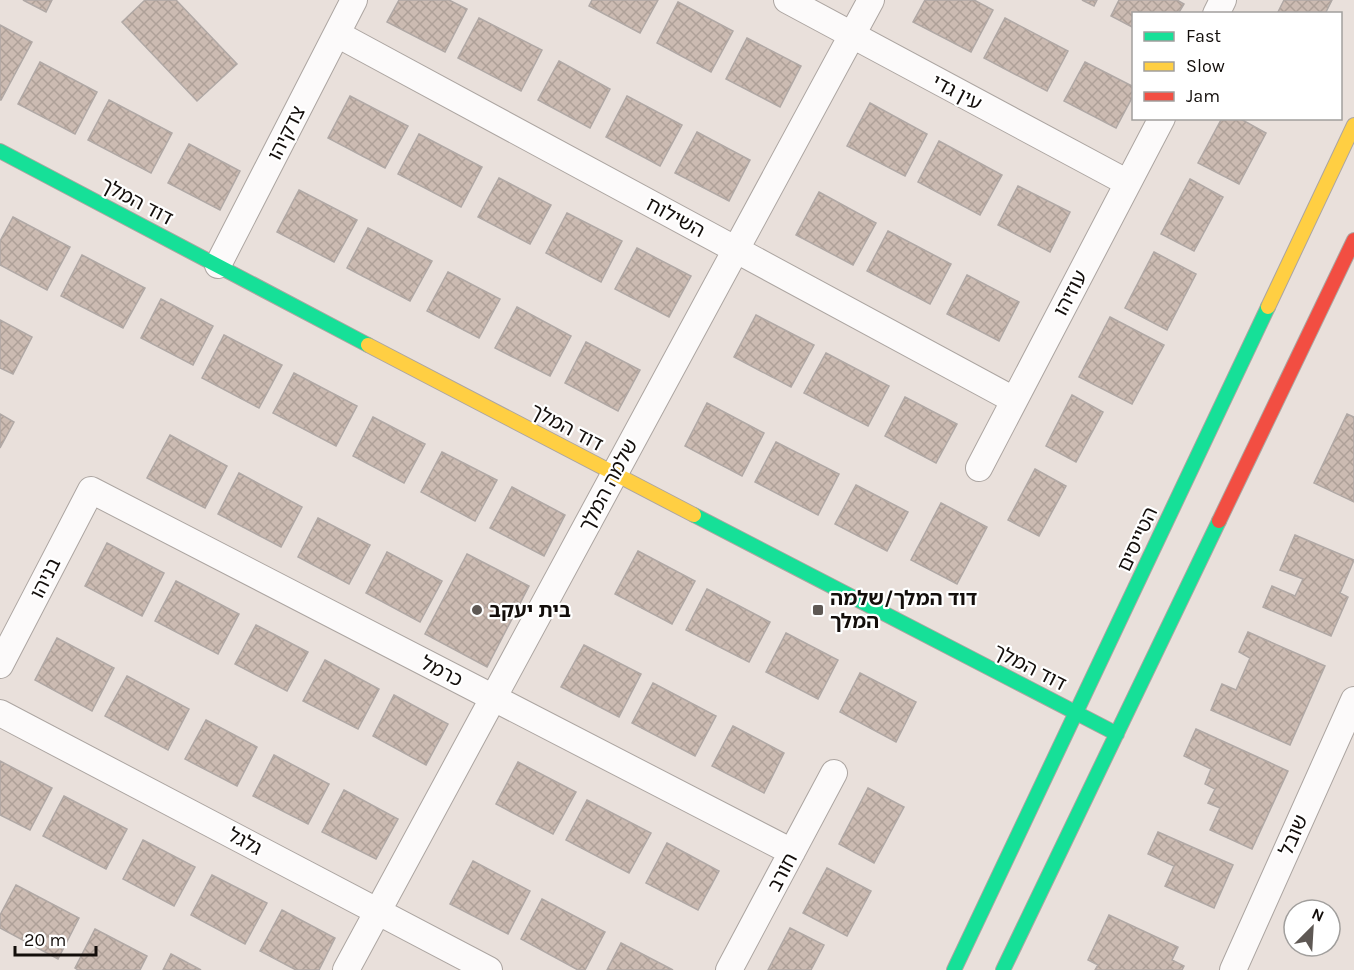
<svg xmlns="http://www.w3.org/2000/svg" width="1354" height="970" font-family="Karla,'Noto Sans Hebrew',sans-serif">
  <style>
    .building { fill: url(#building-cross-hatch); stroke: #b0a8a5; stroke-width: 1.5 }
    .lines { fill: none; stroke-linecap: round; stroke-linejoin: round }
    .street-casing { stroke: #aca5a1; stroke-width: 28 }
    .fast-casing { stroke: #aca5a1; stroke-width: 16 }
    .slow-casing { stroke: #aca5a1; stroke-width: 16 }
    .jam-casing { stroke: #aca5a1; stroke-width: 16 }
    .street { stroke: #fcfafa; stroke-width: 26 }
    .fast { stroke: #16e098; stroke-width: 14 }
    .slow { stroke: #ffcf43; stroke-width: 14 }
    .jam { stroke: #f24e42; stroke-width: 14 }
    .poi-dot { fill: #5e5854; stroke: #fff; stroke-width: 2 }
    .labels { text-anchor: middle; stroke-width: 4.5; stroke-linejoin: round; paint-order: stroke }
    .street-label { font-size: 20px; fill: #130e0b; stroke: #fff }
    .poi-label { font-size: 20px; font-weight: bold; fill: #130e0b; stroke: #fff; text-anchor: start }
  </style>
  <defs>
    <pattern id="building-cross-hatch" width="8" height="8" patternUnits="userSpaceOnUse" patternTransform="scale(1.5)"><rect width="8" height="8" fill="#ccbbb2"/><path d="M0 0l8 8M0 8l8-8" fill="none" stroke="#aea098"/></pattern>
  </defs>
  <rect width="100%" height="100%" fill="#e9e0db"/>
  <path class="building" d="M23,0H52L46,12Z
    M145,0H176L237,64L197,101L122,22Z
    M399,0H449L467,9L445,52L387,22Z
    M592,0H658L640,33L589,6Z
    M925,0H974L993,10L971,52L913,22Z
    M1082,0H1097L1094,6Z
    M1119,0H1177L1184,4L1178,14H1134V28L1111,16Z
    M1284,0H1332L1325,14H1277Z
    M678,2L733,31L711,72L657,43Z
    M479,18L542,50L521,91L458,58Z
    M1005,18L1068,51L1047,91L984,58Z
    M0,25L32,42L1,100H0Z
    M747,38L801,66L780,107L726,79Z
    M559,61L610,89L590,128L538,100Z
    M40,62L97,92L75,134L18,104Z
    M1085,62L1134,87V94L1116,128L1064,101Z
    M350,96L408,126L385,168L328,138Z
    M627,96L682,125L660,166L606,137Z
    M109,100L172,133L151,173L88,140Z
    M870,103L927,134L905,176L847,146Z
    M1222,118H1239L1266,133L1239,184L1198,163Z
    M697,132L750,160L729,201L675,173Z
    M419,134L482,167L461,207L398,174Z
    M939,141L1002,175L980,215L918,182Z
    M189,144L240,171L220,210L168,183Z
    M499,178L551,205L530,244L478,217Z
    M1190,179L1223,197L1194,251L1161,234Z
    M1018,186L1070,212L1050,252L998,225Z
    M299,190L357,220L334,262L277,232Z
    M819,192L876,223L853,265L796,235Z
    M567,213L622,241L601,282L546,253Z
    M13,217L70,247L47,290L0,265V241Z
    M368,228L432,261L410,301L347,268Z
    M888,231L951,264L930,304L867,271Z
    M637,248L691,276L669,317L615,289Z
    M1154,252L1196,274L1167,330L1125,308Z
    M82,255L145,288L123,328L61,296Z
    M448,272L500,299L479,338L427,311Z
    M967,275L1019,302L999,341L947,314Z
    M161,299L213,326L193,365L141,338Z
    M517,307L571,336L550,376L495,348Z
    M756,315L814,345L791,387L734,357Z
    M1110,317L1164,345L1132,404L1079,377Z
    M0,320L32,337L13,374L0,368Z
    M224,335L282,365L259,408L202,378Z
    M586,342L640,370L618,411L565,383Z
    M826,353L889,386L868,426L804,393Z
    M294,373L357,406L336,446L273,413Z
    M1072,395L1103,412L1076,462L1046,446Z
    M905,397L957,424L936,463L885,436Z
    M707,403L764,433L742,476L685,446Z
    M0,414L14,422L0,448Z
    M1347,414L1354,417V502L1314,483Z
    M373,417L425,444L404,483L353,456Z
    M170,435L227,466L205,508L147,478Z
    M776,442L839,474L818,515L755,482Z
    M442,452L497,480L475,521L421,492Z
    M1035,469L1066,486L1039,536L1008,520Z
    M239,473L302,507L281,547L218,514Z
    M856,485L908,512L887,551L835,524Z
    M512,487L565,515L544,556L490,528Z
    M941,503L987,527L957,584L911,560Z
    M318,518L370,545L349,584L298,557Z
    M1295,535L1354,560L1340,593L1348,597L1331,636L1263,607L1272,586L1295,596L1303,579L1280,570Z
    M107,543L164,573L142,616L85,586Z
    M638,551L695,581L672,624L615,594Z
    M387,552L442,581L420,622L366,593Z
    M467,554L529,586L487,667L425,634Z
    M176,581L239,614L218,654L155,621Z
    M707,589L770,622L749,662L686,630Z
    M256,625L308,652L287,691L235,664Z
    M1248,632L1325,666L1290,745L1211,710L1222,684L1236,690L1250,658L1239,652Z
    M786,633L838,660L818,699L766,672Z
    M57,638L114,668L92,711L35,680Z
    M584,645L641,674L619,717L561,687Z
    M325,660L379,689L358,729L303,701Z
    M860,673L916,702L896,742L840,712Z
    M127,676L189,709L168,750L105,716Z
    M653,683L716,716L695,756L632,723Z
    M394,695L448,724L426,765L373,736Z
    M206,720L257,747L237,786L185,759Z
    M733,726L784,753L764,793L712,766Z
    M1196,729L1288,771L1252,849L1210,830L1220,808L1208,803L1215,789L1205,784L1211,769L1184,756Z
    M274,755L329,784L308,824L253,796Z
    M0,761L52,788L30,830L0,815Z
    M518,762L576,792L553,834L496,804Z
    M868,788L904,807L874,863L839,844Z
    M344,790L398,819L376,859L322,832Z
    M64,796L127,829L106,869L43,836Z
    M587,800L651,833L629,873L566,840Z
    M1158,832L1233,865L1214,908L1165,886L1174,866L1148,854Z
    M143,840L195,867L174,906L123,879Z
    M667,843L719,871L698,910L646,883Z
    M473,861L530,891L508,934L450,904Z
    M827,868L871,891L847,936L803,913Z
    M212,875L267,903L245,944L191,915Z
    M16,885L79,918L58,959L0,928V915Z
    M542,899L605,932L585,970H578L521,939Z
    M282,910L335,938L319,970H296L260,951Z
    M1109,915L1178,947L1172,960L1184,966L1182,970H1095L1098,965L1088,960Z
    M790,928L824,945L811,970H768Z
    M95,929L147,956L140,970H78L75,968Z
    M621,943L673,970H607Z
    M171,954L201,970H163Z"/>
  <g class="lines">
    <defs>
      <path id="street" d="M787,0L1128,183
        M1216,14L1223,0
        M337,34L1014,400
        M218,265L354,0
        M979,468L1162,118
        M0,665L91,490L792,852
        M0,713L489,970
        M346,970L871,0
        M729,970L834,773
        M1233,970L1354,700"/>
      <path id="fast" d="M0,151L368,345
        M694,515L1117,734
        M954,970L1268,307
        M1003,970L1219,521"/>
      <path id="slow" d="M1268,307L1354,125
        M368,345L694,515"/>
      <path id="jam" d="M1219,521L1354,240"/>
    </defs>
    <use href="#street" class="street-casing"/>
    <use href="#fast" class="fast-casing"/>
    <use href="#slow" class="slow-casing"/>
    <use href="#jam" class="jam-casing"/>
    <use href="#street" class="street"/>
    <use href="#fast" class="fast"/>
    <use href="#slow" class="slow"/>
    <use href="#jam" class="jam"/>
  </g>
  <g class="poi-dot">
    <circle cx="477" cy="610" r="6"/>
    <rect x="812" y="604" width="12" height="12" rx="3"/>
  </g>
  <g class="labels">
    <g class="street-label">
      <text transform="translate(957 92) rotate(28)" y="7">עין גדי</text>
      <text transform="translate(286 133) rotate(-63)" y="7">צדקיהו</text>
      <text transform="translate(137 201) rotate(28)" y="7">דוד המלך</text>
      <text transform="translate(676 217) rotate(28)" y="7">השילוח</text>
      <text transform="translate(1070 293) rotate(-62)" y="7">עוזיהו</text>
      <text transform="translate(567 427) rotate(28)" y="7">דוד המלך</text>
      <text transform="translate(608 485) rotate(-62)" y="7">שלמה המלך</text>
      <text transform="translate(1137 539) rotate(-65)" y="7">הטייסים</text>
      <text transform="translate(45 578) rotate(-63)" y="7">בניהו</text>
      <text transform="translate(1030 667) rotate(27)" y="7">דוד המלך</text>
      <text transform="translate(442 671) rotate(27)" y="7">כרמל</text>
      <text transform="translate(1293 835) rotate(-66)" y="7">שובל</text>
      <text transform="translate(245 841) rotate(28)" y="7">גלגל</text>
      <text transform="translate(782 872) rotate(-62)" y="7">חורב</text>
    </g>
    <g class="poi-label">
      <text x="830" y="605">דוד המלך/שלמה<tspan x="830" dy="23">המלך</tspan></text>
      <text x="489" y="617">בית יעקב</text>
    </g>
  </g>
  <rect x="1132" y="12" width="210" height="108" fill="#ffffff" stroke="#a19f9d" stroke-width="1.5"/>
  <rect x="1144" y="32" width="30" height="9" fill="#16e098" stroke="#a19f9d" stroke-width="1.5"/>
  <text x="1186" y="42" font-size="18" fill="#130e0b">Fast</text>
  <rect x="1144" y="62" width="30" height="9" fill="#ffcf43" stroke="#a19f9d" stroke-width="1.5"/>
  <text x="1186" y="72" font-size="18" fill="#130e0b">Slow</text>
  <rect x="1144" y="92" width="30" height="9" fill="#f24e42" stroke="#a19f9d" stroke-width="1.5"/>
  <text x="1186" y="102" font-size="18" fill="#130e0b">Jam</text>
  <g transform="translate(1312 928) rotate(24)"><circle r="28" fill="#ffffff" stroke="#a19f9d" stroke-width="1.5"/>
  <path d="M0-4.5L10 22L0 15L-10 22Z" fill="#5e5854"/>
  <text y="-9" font-size="16" font-weight="bold" text-anchor="middle" fill="#130e0b">N</text>
  </g>
  <path d="M15 946v9h81v-9" fill="none" stroke="#130e0b" stroke-width="3"/>
  <text x="24" y="946" font-size="18" fill="#130e0b" stroke="#ffffff" stroke-width="4.5" paint-order="stroke">20 m</text>
</svg>
